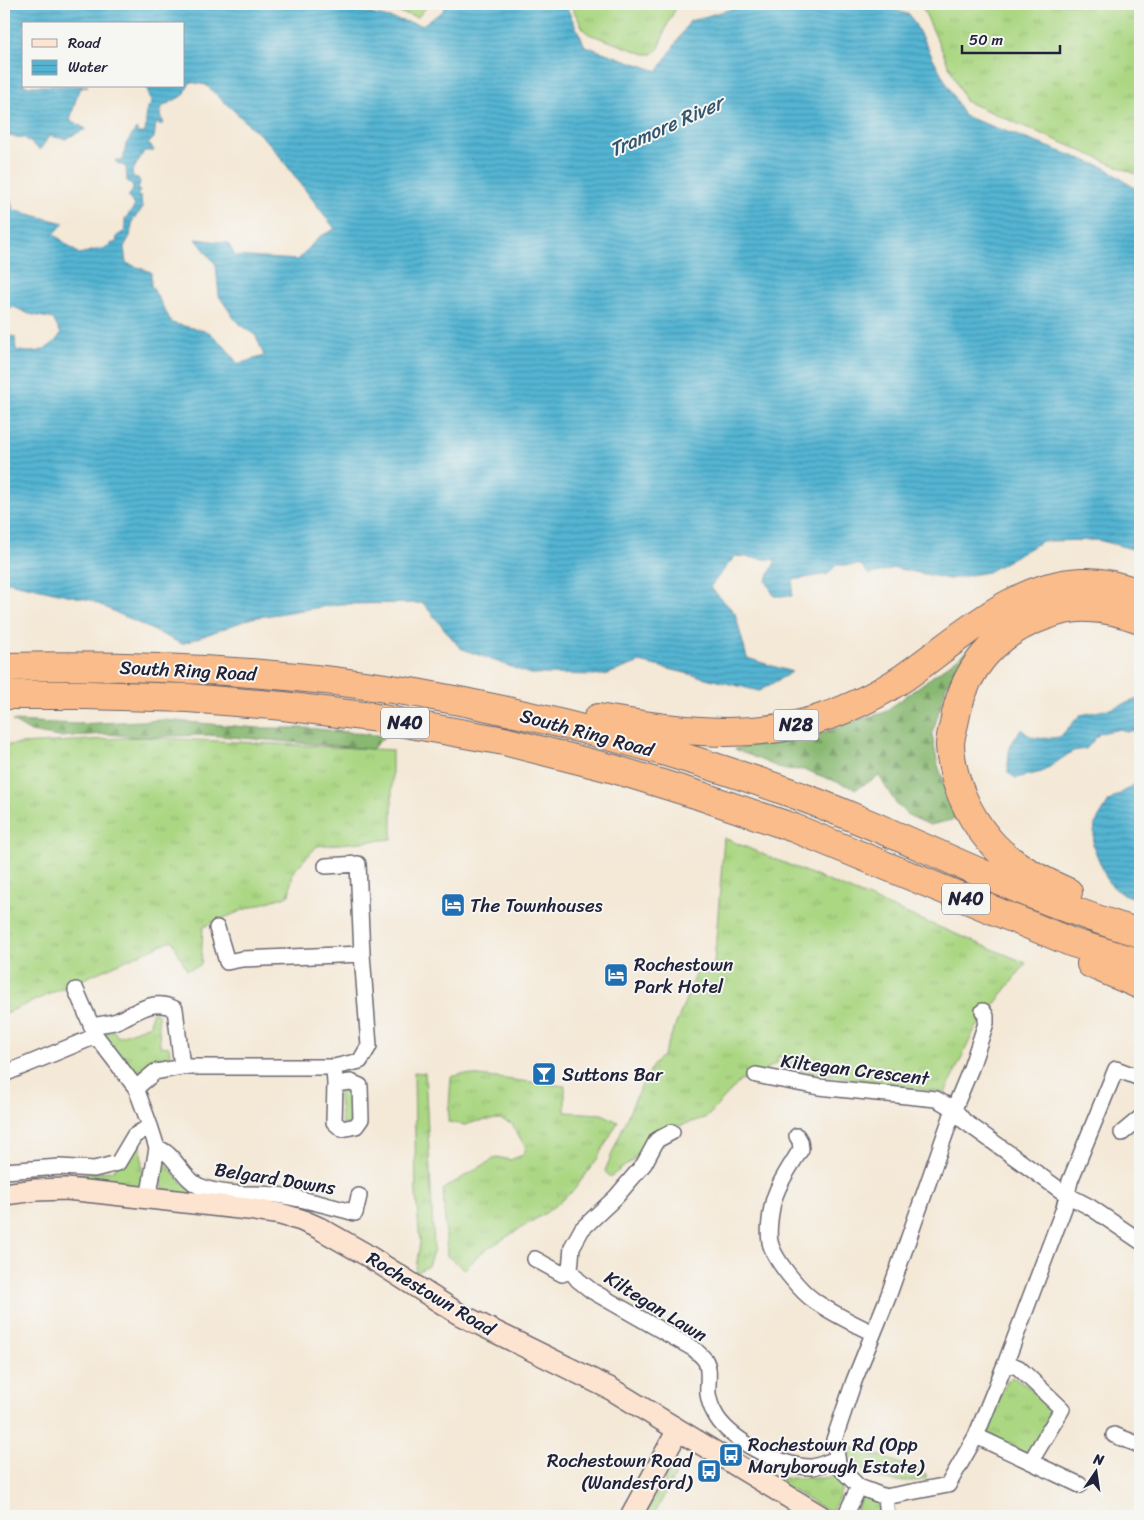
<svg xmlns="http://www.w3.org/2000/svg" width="1144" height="1520" font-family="Sriracha,sans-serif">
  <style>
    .grass { fill: url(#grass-tufts); stroke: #667c5f }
    .forest { fill: url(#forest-firs); stroke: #556d56 }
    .water { fill: url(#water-rules); stroke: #3b6c87; fill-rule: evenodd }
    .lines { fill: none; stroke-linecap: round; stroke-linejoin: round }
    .street-casing { stroke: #6c6771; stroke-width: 18 }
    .secondary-casing { stroke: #6c6771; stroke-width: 24 }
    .highway-casing { stroke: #6c6771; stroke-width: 30 }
    .street { stroke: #fff; stroke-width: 15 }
    .secondary { stroke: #fde4d0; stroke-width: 21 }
    .highway { stroke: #f9bc8a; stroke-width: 28 }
    .labels { text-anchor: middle; stroke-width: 4; stroke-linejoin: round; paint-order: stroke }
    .shield { fill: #f6f6f2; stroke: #626272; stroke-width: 1 }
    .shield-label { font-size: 18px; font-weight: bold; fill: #22223b }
    .street-label { font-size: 19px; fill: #22223b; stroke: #f6f6f2 }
    .poi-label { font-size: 19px; fill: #22223b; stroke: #f6f6f2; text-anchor: start }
    .water-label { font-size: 20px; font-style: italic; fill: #345570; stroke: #f6f6f2 }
  </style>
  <defs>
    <pattern id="grass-tufts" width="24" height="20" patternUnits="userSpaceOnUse" patternTransform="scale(1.25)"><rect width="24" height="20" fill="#abd783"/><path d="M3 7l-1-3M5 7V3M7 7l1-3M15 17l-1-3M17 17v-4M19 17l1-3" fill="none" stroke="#93b872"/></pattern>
    <pattern id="forest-firs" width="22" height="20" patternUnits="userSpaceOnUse" patternTransform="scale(1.25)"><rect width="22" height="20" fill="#88b871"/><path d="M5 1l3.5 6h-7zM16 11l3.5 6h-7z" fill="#6f955e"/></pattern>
    <pattern id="water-rules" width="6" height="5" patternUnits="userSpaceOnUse" patternTransform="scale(1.25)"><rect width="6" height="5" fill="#54b5d3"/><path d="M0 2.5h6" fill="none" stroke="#4593ac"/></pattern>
  </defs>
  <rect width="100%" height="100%" fill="#f6f6f2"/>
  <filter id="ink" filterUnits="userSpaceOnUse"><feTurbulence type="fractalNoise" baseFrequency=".02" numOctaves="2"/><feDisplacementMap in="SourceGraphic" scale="10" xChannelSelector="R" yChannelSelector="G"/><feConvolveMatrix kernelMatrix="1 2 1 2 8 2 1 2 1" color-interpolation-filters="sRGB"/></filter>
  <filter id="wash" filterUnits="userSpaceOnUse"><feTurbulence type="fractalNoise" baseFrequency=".0096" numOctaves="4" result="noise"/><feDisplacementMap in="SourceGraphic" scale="20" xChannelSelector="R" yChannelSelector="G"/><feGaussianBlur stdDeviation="1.12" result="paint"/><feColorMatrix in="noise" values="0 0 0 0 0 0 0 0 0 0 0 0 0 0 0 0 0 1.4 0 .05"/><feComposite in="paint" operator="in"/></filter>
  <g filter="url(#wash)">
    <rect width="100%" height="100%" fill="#f4e8d6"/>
    <path class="grass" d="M363,4H429L418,17Z
      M570,4H678L668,23L659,48L653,54H645L589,34L584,30Z
      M921,4H1140V176L965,101Z
      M139,737L392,750V839L317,846L293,872L289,895L243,910L203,927L201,965L187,970L172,940L4,1014V745Z
      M724,838L1026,963L974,1031L945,1093L794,1070L778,1055L777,1063L751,1079L740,1081L707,1117L669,1129L646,1151L610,1177L605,1171C614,1150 646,1063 663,1056L696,974L702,968L714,965Z
      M152,1012H156L158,1014L160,1046L169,1047L170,1056L167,1058V1063L130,1080L103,1041L105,1034L113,1030L118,1037L150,1025Z
      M414,1072L425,1073L434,1250L428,1266L415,1273L420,1243L416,1193Z
      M462,1074L565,1086V1112L602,1114L618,1122L597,1159L574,1190L547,1212L482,1252L465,1269L447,1256L443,1189L497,1157L510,1160L523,1155L526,1148L512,1124L499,1119L478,1121L465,1125L448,1122L451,1077Z
      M338,1088H346L351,1097V1123L342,1126Z
      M138,1140L141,1147L143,1190L63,1178L79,1174L112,1171Z
      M159,1151L174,1174L195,1195L164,1189C156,1177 158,1165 159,1151Z
      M1012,1377L1032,1389L1050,1406L1051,1419L1030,1451L1025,1454L985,1432L1005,1384Z
      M846,1447C874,1450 899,1465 926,1474V1478C920,1481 913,1481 906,1481C879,1483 858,1474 846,1447Z
      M672,1467L677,1472L653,1516H644Z
      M839,1476L843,1482C841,1493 838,1502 831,1511L822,1508L782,1484V1478H822Z
      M870,1494L879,1504L881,1516H854L862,1495Z"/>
    <path class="forest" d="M974,646L947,684L932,735L938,765L956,819L930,825L910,816L897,805L879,776L856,789L805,770L782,769L735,749L751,745L773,744L801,738L831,730L853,721L883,713Z
      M163,720L258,728H308L385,736L372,749L208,735L139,737L106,734L59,737L31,732L12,721L77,724Z"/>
    <path class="water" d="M4,4H325L422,25L442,12L446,4H565L585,46L658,71L690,21L748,4H878L910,15L964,116L1106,168L1140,192V551L1098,540L1042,541L988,572L949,579L894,568L869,575L861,565H836L828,574L793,580L792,596H774L766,581L776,560L735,556L710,587L735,613L747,658L792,672L759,691L640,662L605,675L530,674L460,648L423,603L340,604L252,618L182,644L90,600L4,581V342L6,335L15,337L16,350C36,355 49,351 61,334L53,319L29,314L14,307L4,310V186H6L13,210L64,223L54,234L79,254L100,249L107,248L112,243H116L117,236L125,231V219L135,206L128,197L133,190L132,184L127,181L126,167L117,163L115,160L123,161L126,144L136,129L138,133H145L147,108L152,104L146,86H184V24H24V86H88L79,89L70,120L86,129L65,139L49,136L40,150L25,138L6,136L4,138ZM190,82L206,85L271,145L335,229L319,237L298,260L235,256L228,243L196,239L216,265L219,296L236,321L256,336L264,356L238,364L225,347L209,332L172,323L151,285V272L126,263L124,247L130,236L133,220L142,209L141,197H139L137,194L140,192L138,189L140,182L138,178L133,177L132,172L144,151H154L152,147L148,144L154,138L156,123L160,125L164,123L160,116L162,107L184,95Z
      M1140,698V729L1126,732L1121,729L1100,733L1086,749L1073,751L1042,772L1016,778L1008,773C1008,753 1008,745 1022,729C1032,742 1045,738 1060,737L1080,715L1110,709Z
      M1140,781V900L1120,893L1108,882L1093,846L1095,824L1109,801Z"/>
  </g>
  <g filter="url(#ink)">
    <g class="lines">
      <defs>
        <path id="street" d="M217,928L227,962L242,959L362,954
          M76,990L96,1036L136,1088L150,1126L157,1148L148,1199
          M983,1011L986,1016V1023L971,1068L954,1109L888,1297L854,1381L834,1440L839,1467L859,1487L885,1497L948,1485L976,1436L1006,1362L1064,1208L1070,1181L1116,1069L1140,1078
          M91,1026C100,1024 111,1024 119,1020C139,1011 153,998 175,1009L182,1067L155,1072L136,1088
          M182,1067H334L360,1061L369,1046L362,954L358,864L326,866
          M334,1067L335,1084L334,1122L342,1129L356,1126L361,1119L360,1086L351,1082L335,1084
          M4,1074L96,1036
          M756,1075L819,1087L936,1099L954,1109L964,1121L1067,1195L1090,1207L1140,1241
          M672,1132L657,1140L644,1164L616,1197L582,1229L572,1247L570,1270L578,1280L592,1291L694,1349C697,1352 702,1356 705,1360C711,1370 707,1383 708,1394C709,1400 711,1407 714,1412C726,1439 783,1468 812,1467C819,1466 827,1462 834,1460L839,1467
          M1122,1133L1140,1118
          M797,1136L800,1141L801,1149C790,1167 776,1186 772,1207C770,1218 768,1231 770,1242C774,1260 801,1292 816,1302C834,1314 854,1324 873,1333
          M157,1148C174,1152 182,1178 199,1186C222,1196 251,1193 276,1195C303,1198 329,1206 355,1213L359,1196
          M4,1171L60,1167L94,1169L118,1163L134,1136L150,1126
          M535,1259L562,1274L570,1270
          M1006,1362L1019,1368L1062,1409L1031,1461
          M1114,1435L1140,1445
          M976,1436L1080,1485
          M885,1497L887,1516
          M845,1516L859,1487"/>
        <path id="secondary" d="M4,1194L36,1190L66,1189L95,1192L248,1209L280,1214L301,1220L319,1228L365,1254L459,1314L611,1389L820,1516
          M631,1516L678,1430"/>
        <path id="highway" d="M4,667C142,664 281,670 417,693C541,715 664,748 783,790C904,833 1017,897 1140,933
          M4,695H86L188,698L283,706L371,717L504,741L614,769L698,795L794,828L1073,943L1140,963
          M598,718C675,731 758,743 833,714C861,703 889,689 913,671C963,635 1016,585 1081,582C1102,581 1121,587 1140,593
          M1068,892C1040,880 1008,863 989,840C967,814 952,780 950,746C950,739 952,731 954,724C963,670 993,634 1044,616C1058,611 1073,607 1088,608C1107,608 1123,613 1140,619
          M1091,964L1140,985"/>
      </defs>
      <use href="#street" class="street-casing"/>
      <use href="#secondary" class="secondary-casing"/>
      <use href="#highway" class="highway-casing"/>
      <use href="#street" class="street"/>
      <use href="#secondary" class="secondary"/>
      <use href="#highway" class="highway"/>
    </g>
  </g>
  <defs>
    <symbol id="hotel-square" viewBox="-11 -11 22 22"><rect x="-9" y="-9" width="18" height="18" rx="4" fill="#1f6fb2" stroke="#f6f6f2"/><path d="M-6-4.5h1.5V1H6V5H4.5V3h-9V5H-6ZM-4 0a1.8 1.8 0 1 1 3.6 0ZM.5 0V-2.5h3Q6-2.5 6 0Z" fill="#fff"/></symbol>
    <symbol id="bar-square" viewBox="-11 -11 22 22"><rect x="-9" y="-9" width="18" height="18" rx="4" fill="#1f6fb2" stroke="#f6f6f2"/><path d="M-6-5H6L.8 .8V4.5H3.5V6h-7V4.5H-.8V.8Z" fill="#fff"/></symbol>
    <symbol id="bus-square" viewBox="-11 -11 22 22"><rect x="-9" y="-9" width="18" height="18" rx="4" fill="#1f6fb2" stroke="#f6f6f2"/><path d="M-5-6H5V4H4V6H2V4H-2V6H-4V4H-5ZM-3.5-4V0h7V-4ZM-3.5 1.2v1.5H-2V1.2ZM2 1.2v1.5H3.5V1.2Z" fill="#fff"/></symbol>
  </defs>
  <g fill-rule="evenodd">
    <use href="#hotel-square" x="439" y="891" width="28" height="28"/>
    <use href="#hotel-square" x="602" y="961" width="28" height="28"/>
    <use href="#bar-square" x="530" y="1060" width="28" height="28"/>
    <use href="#bus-square" x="717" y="1441" width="28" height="28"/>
    <use href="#bus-square" x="695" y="1457" width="28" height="28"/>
  </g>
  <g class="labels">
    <g class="shield">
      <rect x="381" y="707.5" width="48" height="31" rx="4"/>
      <rect x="773.5" y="709.5" width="45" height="31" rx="4"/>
      <rect x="942" y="883.5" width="48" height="31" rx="4"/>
    </g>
    <g class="shield-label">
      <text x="405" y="729">N40</text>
      <text x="796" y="731">N28</text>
      <text x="966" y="905">N40</text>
    </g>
    <g class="street-label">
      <text transform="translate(188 670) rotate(3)" y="7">South Ring Road</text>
      <text transform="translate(587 732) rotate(15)" y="7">South Ring Road</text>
      <text transform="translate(855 1069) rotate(7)" y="7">Kiltegan Crescent</text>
      <text transform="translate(275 1178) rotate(9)" y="7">Belgard Downs</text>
      <text transform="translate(431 1293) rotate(31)" y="7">Rochestown Road</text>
      <text transform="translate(656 1306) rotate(32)" y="7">Kiltegan Lawn</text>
    </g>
    <g class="poi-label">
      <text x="470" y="912">The Townhouses</text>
      <text x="634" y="971">Rochestown<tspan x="634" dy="22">Park Hotel</tspan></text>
      <text x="562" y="1081">Suttons Bar</text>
      <text x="748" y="1451">Rochestown Rd (Opp<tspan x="748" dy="22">Maryborough Estate)</tspan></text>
      <text x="692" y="1467" text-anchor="end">Rochestown Road<tspan x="692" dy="22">(Wandesford)</tspan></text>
    </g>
    <g class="water-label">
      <text transform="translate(666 126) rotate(-24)" y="7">Tramore River</text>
    </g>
  </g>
  <rect width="1144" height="1520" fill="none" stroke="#f6f6f2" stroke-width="20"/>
  <rect x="22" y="22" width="162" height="65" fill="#f6f6f2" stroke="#a1a1a9"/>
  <rect x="32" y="39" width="25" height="8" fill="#fde4d0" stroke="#a1a1a9"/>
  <text x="68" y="48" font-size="15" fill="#22223b">Road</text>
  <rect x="32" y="60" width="25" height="15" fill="url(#water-rules)" stroke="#a1a1a9"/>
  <text x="68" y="72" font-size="15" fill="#22223b">Water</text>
  <g transform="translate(1096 1472) rotate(13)" stroke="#f6f6f2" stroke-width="4" paint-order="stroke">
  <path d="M0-4L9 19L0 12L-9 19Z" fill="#22223b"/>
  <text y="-8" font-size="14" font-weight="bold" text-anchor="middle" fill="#22223b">N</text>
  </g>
  <path d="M962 45v8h98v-8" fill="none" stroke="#22223b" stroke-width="2.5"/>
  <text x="969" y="45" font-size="15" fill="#22223b" stroke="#f6f6f2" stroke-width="4" paint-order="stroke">50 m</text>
</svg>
